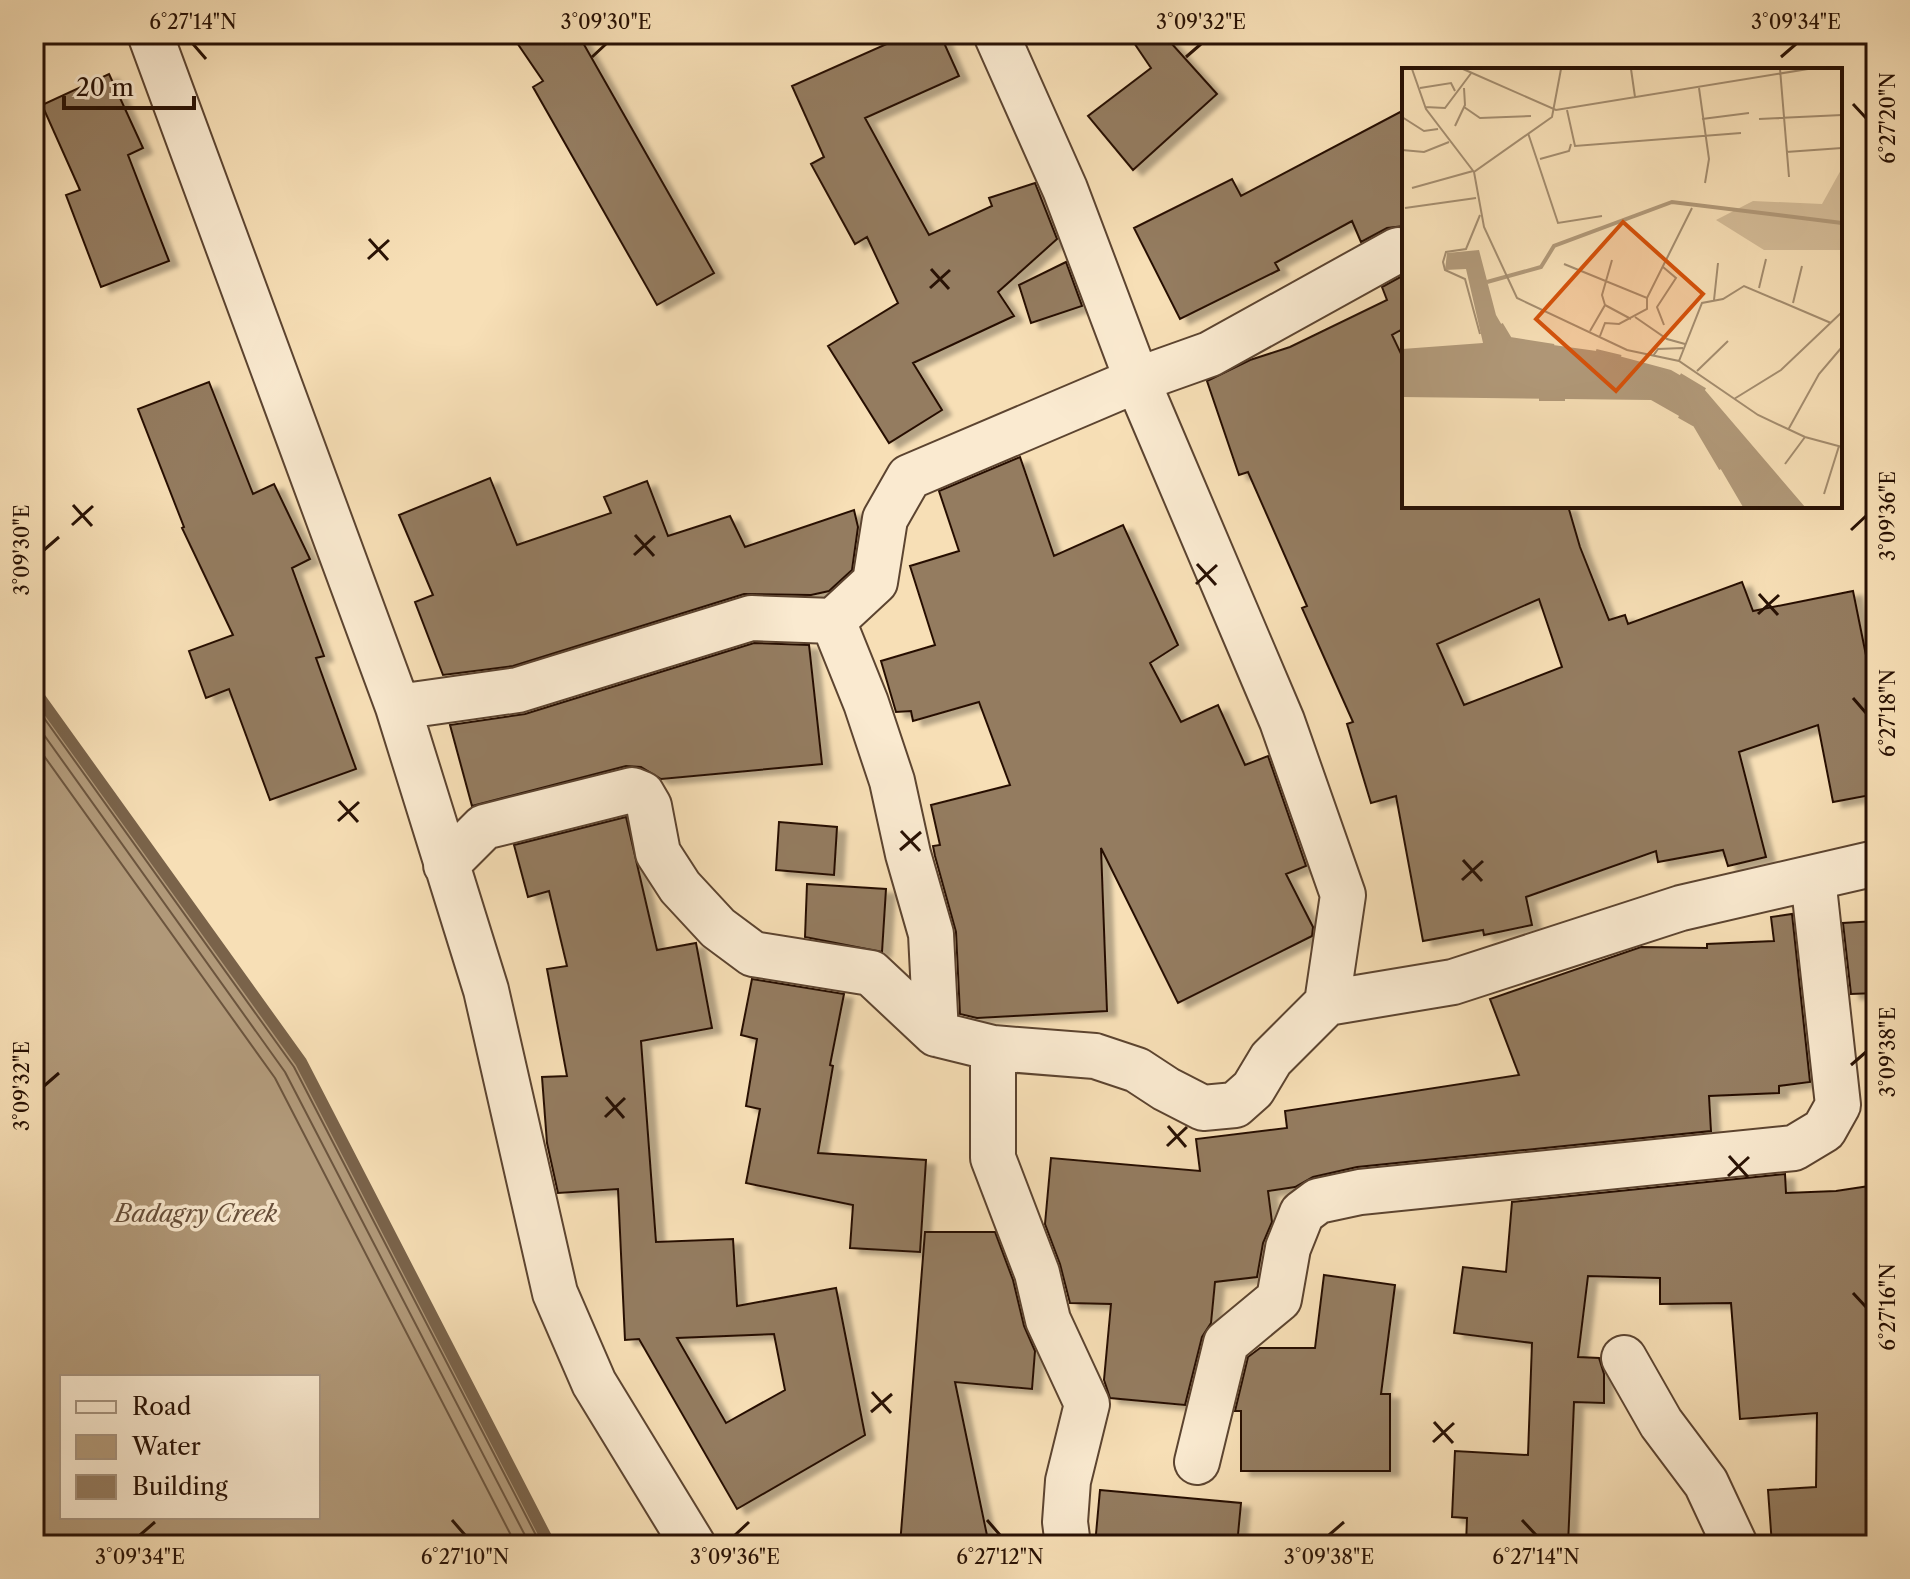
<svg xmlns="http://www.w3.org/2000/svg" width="1910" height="1579" font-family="'Libre Caslon Text',serif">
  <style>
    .water { fill: #b19979; stroke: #7a634a; stroke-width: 2; fill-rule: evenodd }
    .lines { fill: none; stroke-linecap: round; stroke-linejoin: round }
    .shore { stroke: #6c553e; stroke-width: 2 }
    .stream { stroke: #7a634a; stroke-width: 12 }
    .building { fill: #947c61; stroke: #281104; stroke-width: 2; fill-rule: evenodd; filter: url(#shadow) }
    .minor-casing { stroke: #5c4430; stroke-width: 48 }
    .minor { stroke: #faead0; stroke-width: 44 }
    .ticks { fill: none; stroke: #281104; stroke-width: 3 }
    .labels { text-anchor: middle; stroke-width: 7; stroke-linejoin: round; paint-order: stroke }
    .water-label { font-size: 24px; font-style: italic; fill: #664e39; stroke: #faead0 }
    .inset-river { fill: none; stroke: #b19979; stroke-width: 4 }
    .inset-road { fill: none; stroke: #a48d6f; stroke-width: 2 }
    .view { fill: #d5520b; fill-opacity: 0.15; stroke: #d5520b; stroke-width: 4 }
    .inset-edge { fill: none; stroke: #281104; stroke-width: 4 }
    .neatline { fill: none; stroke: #281104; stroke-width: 3 }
    .ticks-label { font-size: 20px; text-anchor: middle; fill: #281104 }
  </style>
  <defs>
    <filter id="shadow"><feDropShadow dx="9" dy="5" stdDeviation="2" flood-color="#0004"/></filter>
  </defs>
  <rect width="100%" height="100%" fill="#f7dfb6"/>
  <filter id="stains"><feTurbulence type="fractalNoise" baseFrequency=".0025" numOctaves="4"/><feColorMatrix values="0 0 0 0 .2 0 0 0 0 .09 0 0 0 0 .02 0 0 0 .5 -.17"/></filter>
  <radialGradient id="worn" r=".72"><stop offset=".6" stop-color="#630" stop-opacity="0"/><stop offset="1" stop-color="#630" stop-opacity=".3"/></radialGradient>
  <path class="water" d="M34,690L301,1062L550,1545H34ZM62,1377H318V1517H62Z"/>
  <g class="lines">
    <path class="shore" d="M34,704L294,1067L541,1545
      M34,721L285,1072L530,1545
      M34,742L275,1078L516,1545"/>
    <path class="stream" d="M34,690L301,1062L550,1545"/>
  </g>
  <path class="building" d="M511,34H578L714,273L657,305L533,87L543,81Z
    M909,34H940L959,76L865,118L929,235L992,206L989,198L1035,183L1057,239L998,292L1014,316L913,363L942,410L889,443L828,346L898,303L867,237L855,244L811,164L824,157L792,86Z
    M1128,34H1163L1217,94L1133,170L1088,116L1151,68Z
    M109,74L143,148L128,155L169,261L101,287L66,195L80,190L42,105Z
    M1404,110V226L1387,228L1361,242L1352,221L1275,263L1279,270L1180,319L1134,228L1232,179L1241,196Z
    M1066,262L1082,306L1031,323L1019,285Z
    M1404,275V337L1401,330L1392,335L1404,360V506H1568L1580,547L1609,620L1625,615L1628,624L1742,582L1753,611L1853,591L1870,675L1876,674V794L1833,802L1818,725L1739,752L1766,857L1728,866L1723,850L1658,862L1656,851L1526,897L1532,925L1484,935L1483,930L1423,941L1396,796L1371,803L1347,724L1353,722L1302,608L1307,606L1248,472L1239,475L1207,381L1250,360L1290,347L1387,300L1382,287ZM1539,599L1562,667L1464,705L1437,644Z
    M209,382L253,494L274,484L310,559L292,568L324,656L316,658L356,769L270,800L229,689L206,698L189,651L233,635L182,528L184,527L138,409Z
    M1020,457L1054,556L1123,525L1178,645L1150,663L1181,722L1218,705L1245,765L1268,756L1306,866L1286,874L1313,927L1312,936L1178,1003L1101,848L1107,1011L977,1018L960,1014L956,932L935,856L933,846L940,845L931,805L1010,785L979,702L913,721L911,711L896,712L881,661L935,645L910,566L959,551L939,491Z
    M490,478L517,545L611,513L604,497L647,481L668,536L730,516L745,547L854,510L858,527L852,570L829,591L811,595L744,594L513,666L443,675L415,602L433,595L399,515Z
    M754,643L809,645L822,764L661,779L641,767L626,766L472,806L450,725L525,714Z
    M626,817L657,950L696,943L712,1028L641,1041L656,1242L733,1239L737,1306L836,1288L865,1435L737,1509L639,1339L625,1340L618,1189L558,1193L547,1143L542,1077L567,1076L547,969L567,966L549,891L528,897L514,845ZM774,1334L785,1390L726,1423L677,1338Z
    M779,822L837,827L834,875L776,870Z
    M807,884L886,889L882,952L805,937Z
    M1792,914L1810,1082L1779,1086V1093L1709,1096L1711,1131L1357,1167L1313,1177L1295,1187L1268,1191L1272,1222L1263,1243L1257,1277L1215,1282L1211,1323L1202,1337L1185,1405L1110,1398L1104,1380L1111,1304L1070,1303L1060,1264L1045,1224L1051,1158L1200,1171L1196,1139L1287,1128L1285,1111L1519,1075L1490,999L1641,947L1707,948V944L1774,941L1771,917Z
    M1876,921V993L1851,994L1843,923Z
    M752,979L844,994L830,1065L833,1066L818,1153L926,1160L920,1252L850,1248L853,1205L746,1183L760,1109L746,1106L757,1039L741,1035Z
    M1785,1174L1786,1193L1836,1191L1876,1185V1445L1868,1444L1875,1545H1772L1768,1490L1816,1487L1817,1413L1740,1419L1731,1303L1660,1304V1278L1588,1276L1578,1357L1599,1358L1604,1374V1403L1574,1402L1568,1545H1466L1467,1518L1452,1517L1455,1451L1528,1455L1532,1343L1454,1333L1463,1267L1506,1272L1512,1202Z
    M925,1232H995L1013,1280L1024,1326L1035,1351L1032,1389L955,1382L989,1545H900Z
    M1324,1275L1395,1285L1381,1394H1390V1471H1241V1411H1235L1248,1357L1260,1348H1315Z
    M1100,1490L1241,1503L1237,1545H1095Z"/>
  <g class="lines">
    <defs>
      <path id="minor" d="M150,34L398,707L486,990L555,1293L594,1383L693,1545
        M996,34L1065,189L1137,380L1282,721L1343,895L1327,1003L1453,982L1681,908L1876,863
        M833,621L866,703L892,781L908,854L931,934L936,1034
        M398,707L518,690L751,618L833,621L875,582L885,519L909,477L1137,380L1210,354L1398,250
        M446,865L484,827L632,790L642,794L649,806L658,853L680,887L718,928L753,954L871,973L936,1034L993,1048L1095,1056L1137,1070L1166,1089L1203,1108L1235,1105L1253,1089L1271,1059L1327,1003
        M993,1048V1158L1037,1273L1048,1320L1087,1404L1068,1481L1065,1522L1068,1545
        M1624,1358L1661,1423L1706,1483L1735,1545
        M1197,1462L1226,1343L1279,1299L1288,1248L1302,1213L1318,1201L1360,1192L1794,1148L1824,1130L1838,1105L1813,878"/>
    </defs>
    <use href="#minor" class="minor-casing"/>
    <use href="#minor" class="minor"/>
  </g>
  <path class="ticks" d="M193,44L206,59M592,57L606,44M1186,57L1201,44M1781,57L1796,44M1853,104L1866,118M369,239L388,260M368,259L389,240M931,269L949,289M930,288L950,270M73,505L92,526M72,525L93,506M1851,530L1866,516M635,535L654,556M44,550L59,537M634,555L655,536M1197,564L1216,585M1196,584L1217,565M1759,594L1778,615M1758,614L1779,595M1853,698L1866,713M339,801L358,822M338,821L359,802M901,831L920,851M900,850L921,832M1463,860L1482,881M1462,880L1483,861M1851,1065L1866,1052M44,1086L59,1073M606,1097L624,1118M605,1117L625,1098M1168,1126L1186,1147M1167,1146L1187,1127M1729,1156L1748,1177M1728,1176L1749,1157M1853,1293L1866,1307M872,1392L891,1413M871,1412L892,1394M1434,1422L1453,1443M1433,1442L1454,1423M452,1520L465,1535M987,1520L1000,1535M1522,1520L1536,1535M140,1535L155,1522M735,1535L749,1522M1329,1535L1344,1522"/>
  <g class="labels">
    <g class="water-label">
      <text x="196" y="1222">Badagry Creek</text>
    </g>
  </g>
  <g transform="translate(1402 68)">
    <rect width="440" height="440" fill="#f7dfb6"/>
    <path d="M440,100V182H362L314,152L351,133L420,136Z" fill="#d4bc98"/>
    <path d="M77,182L94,247L108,271L202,284L269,302L302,321L403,439H341L293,357L249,332L0,329V281L81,275L64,201L43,202L45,185Z" fill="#b19979"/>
    <path class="inset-river" d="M85,214L139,199L152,178L270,134L440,155M99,256L108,271L152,278M194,283L219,289M278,307L303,322M137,331H163M277,348L293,357L319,401"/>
    <path class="inset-road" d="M10,1L24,41L72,104M61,1L154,42L406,1M159,1L150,49L72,104L82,159L115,230L225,282L277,293L356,347L403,369L440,379M229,1L233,29M378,1L387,109M18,20L49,15L53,23M297,20L307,91L303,115M23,39L43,40L70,4M62,39L78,50L129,48M165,42L173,78L339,65M0,49L22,63L36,61M300,51L347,45M357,51L440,47M53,58L63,37L62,20M126,65L156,155L200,148M0,82L22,84L47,74M384,84L440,80M138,91L167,83L169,76M10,120L71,103M3,140L74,130M162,196L245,230L290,140M261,199L274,210L255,239L262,257M357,220L364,191M312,232L316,195M391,235L400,198M203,237L229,251M233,249L265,271L283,276M188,263L203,237L200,227L210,192M78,266L63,211L43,202L41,194L44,184L64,181L78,147M198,268L203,255L217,256L245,241V230M251,288L256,281L281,280M277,293L300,235L321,231L342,218L429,255M295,303L326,273M332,331L379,302L440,244M386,362L417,306L440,279M383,396L403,369M422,426L437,378"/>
    <path class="view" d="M221,154L301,226L214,323L134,251Z"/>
    <rect width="440" height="440" class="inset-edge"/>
  </g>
  <rect width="1910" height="1579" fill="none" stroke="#f7dfb6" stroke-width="88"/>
  <rect x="60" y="1375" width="260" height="144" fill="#faead0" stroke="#a6937e" stroke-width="2"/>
  <rect x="76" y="1401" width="40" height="12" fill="#faead0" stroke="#a6937e" stroke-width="2"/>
  <text x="132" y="1415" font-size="24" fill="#281104">Road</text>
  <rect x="76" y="1435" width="40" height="24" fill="#b19979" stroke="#a6937e" stroke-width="2"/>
  <text x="132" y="1455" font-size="24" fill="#281104">Water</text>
  <rect x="76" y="1475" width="40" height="24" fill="#947c61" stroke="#a6937e" stroke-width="2"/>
  <text x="132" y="1495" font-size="24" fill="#281104">Building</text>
  <path d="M64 96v12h130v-12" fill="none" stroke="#281104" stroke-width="4"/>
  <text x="76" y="96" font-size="24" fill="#281104" stroke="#faead0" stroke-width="6" paint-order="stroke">20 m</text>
  <rect x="44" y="44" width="1822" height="1491" class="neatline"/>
  <g class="ticks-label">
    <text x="193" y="29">6°27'14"N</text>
    <text x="606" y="29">3°09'30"E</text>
    <text x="1201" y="29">3°09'32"E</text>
    <text x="1796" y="29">3°09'34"E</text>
    <text transform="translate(1888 118) rotate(-90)" y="7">6°27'20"N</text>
    <text transform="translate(1888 516) rotate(-90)" y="7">3°09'36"E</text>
    <text transform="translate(22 550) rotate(-90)" y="7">3°09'30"E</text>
    <text transform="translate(1888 713) rotate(-90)" y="7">6°27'18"N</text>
    <text transform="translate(1888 1052) rotate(-90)" y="7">3°09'38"E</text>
    <text transform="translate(22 1086) rotate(-90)" y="7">3°09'32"E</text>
    <text transform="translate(1888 1307) rotate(-90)" y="7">6°27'16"N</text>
    <text x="140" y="1564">3°09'34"E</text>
    <text x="465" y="1564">6°27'10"N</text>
    <text x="735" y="1564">3°09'36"E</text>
    <text x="1000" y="1564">6°27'12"N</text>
    <text x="1329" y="1564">3°09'38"E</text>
    <text x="1536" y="1564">6°27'14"N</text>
  </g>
  <rect width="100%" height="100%" filter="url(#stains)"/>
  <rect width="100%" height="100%" fill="url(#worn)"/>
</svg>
